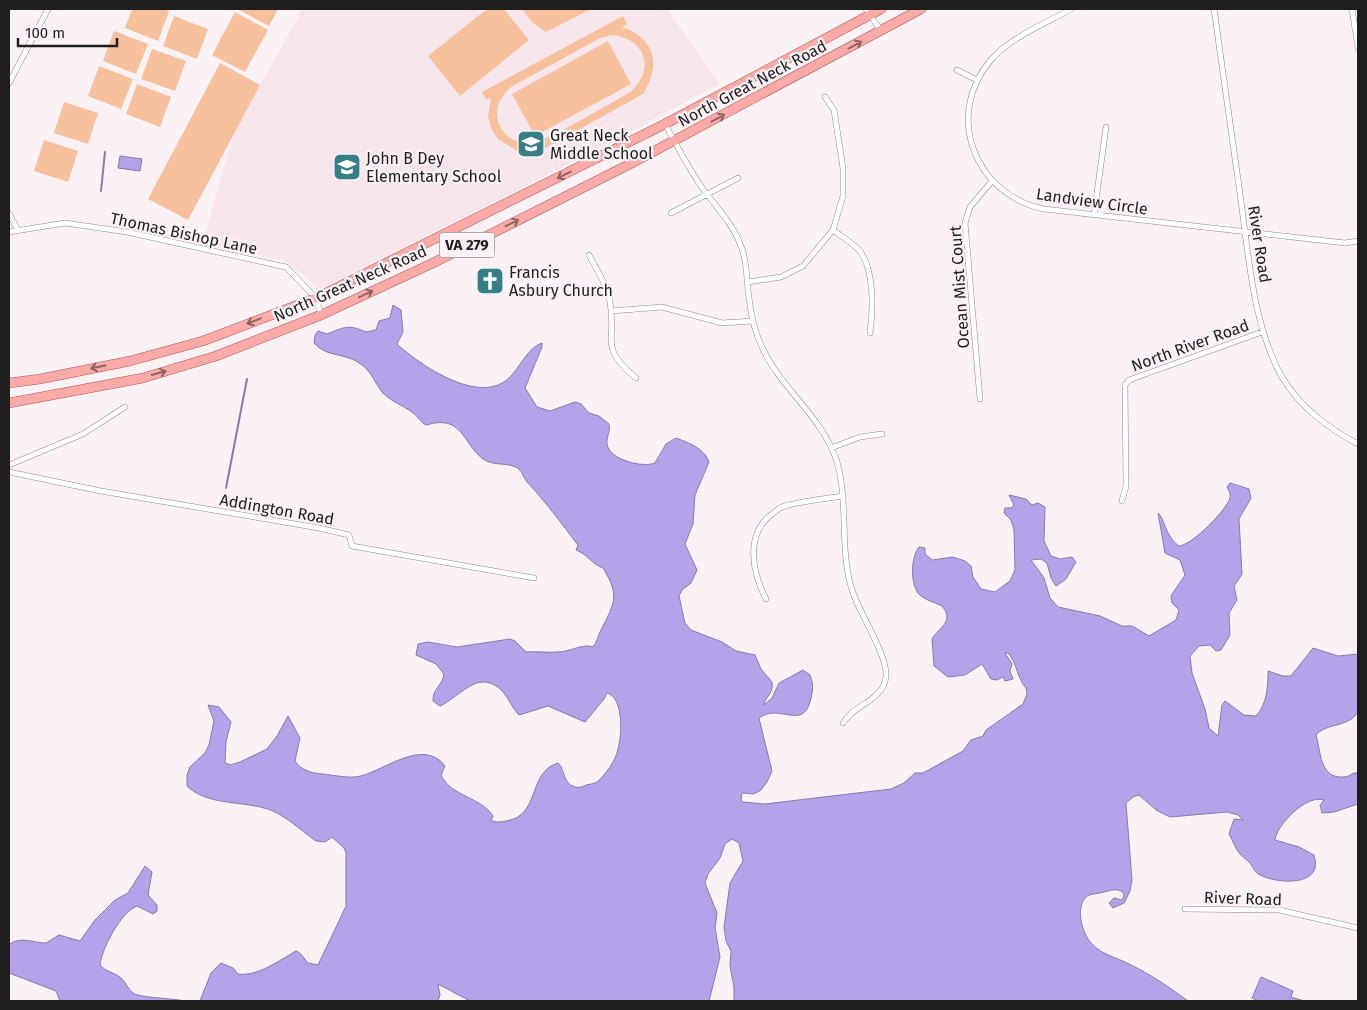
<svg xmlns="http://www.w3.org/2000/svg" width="1367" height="1010" font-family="'Fira Sans',sans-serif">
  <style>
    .built { fill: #f6e5eb }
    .green { fill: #f8c19d; fill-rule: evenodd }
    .water { fill: #b3a3e8; stroke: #877bab }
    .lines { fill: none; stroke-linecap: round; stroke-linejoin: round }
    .stream { stroke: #877bab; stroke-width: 2 }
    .minor-casing { stroke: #8f888b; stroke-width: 6 }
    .primary-casing { stroke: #ae5552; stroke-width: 10 }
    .minor { stroke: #fff; stroke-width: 5 }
    .primary { stroke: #fdaba8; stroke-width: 9 }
    .oneway { stroke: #8e6463 }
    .labels { text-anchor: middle; stroke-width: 4.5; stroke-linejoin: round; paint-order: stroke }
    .shield { fill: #faf2f5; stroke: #615d5e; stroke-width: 1 }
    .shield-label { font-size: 15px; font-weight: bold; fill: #201d1e }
    .street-label { font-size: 16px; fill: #201d1e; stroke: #faf2f5 }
    .poi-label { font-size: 16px; fill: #201d1e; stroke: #faf2f5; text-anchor: start }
  </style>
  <rect width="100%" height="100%" fill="#faf2f5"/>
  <path class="built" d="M303,9H667L720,84L495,203L318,290L308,278L282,260L203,242L234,131Z"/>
  <path class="green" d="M132,9H164L169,11L158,41L125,28Z
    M237,9H278L269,26Z
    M487,9H504L529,40L460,96L428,56Z
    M522,9H591L546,32L533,23Z
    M235,12L268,30L245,72L212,55Z
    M174,16L208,29L197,59L163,46Z
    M623,16L627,24L622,27C656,39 661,65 643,94L540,151L529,152L517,151L498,139L491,128L488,116L491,98L486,99L482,92ZM612,35C647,39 656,71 629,93C610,103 547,142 530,143C515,144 502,135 498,121C494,107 501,96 511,87L600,38Z
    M114,31L148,44L136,74L103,61Z
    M608,41L631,84L535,136L512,94Z
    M152,49L186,61L175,91L141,79Z
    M220,63L260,85L188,220L148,199Z
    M99,66L133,79L121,109L88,96Z
    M137,84L171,97L160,127L126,114Z
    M64,102L98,113L88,144L54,133Z
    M44,140L78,151L68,182L34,171Z"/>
  <path class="water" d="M120,156L142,159L140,171L118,168Z
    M393,305L401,310L403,332L397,344C420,365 478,405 508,379C520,368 527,348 542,343V347L525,388L537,407L550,411L575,402L581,404L589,413L599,416L609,424C611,431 606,437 607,444C609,460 643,468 655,463L666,444L676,438C689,443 704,448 709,462L695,495L693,524L685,544L697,570L691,583L682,590L679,596L685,623L691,630L722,642L736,651L755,655L761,669L772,682C774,693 765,697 764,705L772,698L779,683L803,670L810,675C814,686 813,690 810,702C802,730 779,703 759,718L772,771L767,782L761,790L754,794L742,793L741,800L743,802L765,804L891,789L904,783L915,773H923L963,751L971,740L983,736L986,730L1023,704L1027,694L1026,688C1017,678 1017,663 1008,653H1005L1012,664L1010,671L1013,679L1005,681L1003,677L997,680L991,679L982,664L965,675L948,677L934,666L932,639C939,627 955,622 942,606C934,602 924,600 918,593C910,582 911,557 919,547L925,548V554L932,560L953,557L965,561L971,566L973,577L981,589L995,592L1010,581L1015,570L1014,530L1011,520L1004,513L1005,508H1011L1014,505L1009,495L1026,499L1032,505L1038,503L1045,507L1044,541L1051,556L1060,559L1072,557L1076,562L1066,579L1056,586L1051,578L1047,563L1041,559L1031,560L1044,578L1050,598L1058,607L1100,616L1122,626H1132L1149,636L1176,620L1179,610L1172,603L1171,596L1185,575L1180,560L1165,553L1158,513C1164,517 1166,538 1179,546C1192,545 1226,511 1230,498C1231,494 1229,491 1227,487L1230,483L1249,489L1251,498L1239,519L1242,574L1234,586L1237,600L1229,613L1230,635L1221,650L1216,651L1210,645L1199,646L1190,656L1192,673L1205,709L1209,728L1218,736L1222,705L1225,701L1244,715L1256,716C1267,704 1268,687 1268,671L1283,676H1291L1313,648L1338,656L1358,654V712C1348,728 1328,722 1316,735C1321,751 1319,779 1344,777C1350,777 1352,772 1358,773V804L1334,812L1322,813L1320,805L1324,800C1307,794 1277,824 1275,840L1299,847L1314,855C1325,888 1275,884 1258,874C1254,871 1252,865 1249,862C1246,859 1243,857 1240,854C1235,849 1233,840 1229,834L1234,819L1243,820L1238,815L1227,812L1170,817L1156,810L1139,795L1133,797L1126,803L1132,880L1130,891L1124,903L1113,908L1109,903L1114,898L1122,900L1124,896L1123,892C1116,888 1112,890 1104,892C1098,894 1091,893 1086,897C1075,908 1082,934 1092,944C1102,955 1116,957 1129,964C1150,974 1169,987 1188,1001H734V987L730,966L731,951L726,941L724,927L730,883L743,861L739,843L732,839L725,844L720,858L708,874L705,883L717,913L715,928L720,957L709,1001H470L438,984L440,995L438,1001H200L211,973L221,963L233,968L238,974C257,977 280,960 296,951L300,953L308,963L318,965L346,906V853L344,848L332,837L325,842L316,841C300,830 282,812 264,808C239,801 207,805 187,786V775L190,767L205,753L209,745L214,721L208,705L219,707L231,722L226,742L225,763L230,765L240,762L267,749L277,736L288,716L300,738L295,761C300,770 312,773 322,774C334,775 349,779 361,776C386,769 424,738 445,766L441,775C450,796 481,797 493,816L491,820C496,823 500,822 506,821C541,816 527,772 558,763C566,771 562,783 575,787C579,788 583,787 586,785C590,784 594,784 597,782C606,774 616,760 618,749C622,734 624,698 607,693L604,699L585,722L548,706L519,715C512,708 509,699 503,692C479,666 459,698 440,706L433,701C432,689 443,685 444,674L436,664L416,655L418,644L428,642L457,647L510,639L515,641L526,652C537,651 547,653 558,652C570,652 583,643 593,647C597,643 598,635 601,630C615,602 620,596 603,568C592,564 587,554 576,550L578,545C561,523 546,502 527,482C524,478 522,472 519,469C508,461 494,467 483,459C462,443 463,414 426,425C420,422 418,416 412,412C402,405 392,402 383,393C375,384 372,372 362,365C347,352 326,358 314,343L315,335L318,331L327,334C345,327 348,324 366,332L376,330L379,321L390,318Z
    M145,866L152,872L148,895L157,905V911L153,914L137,906C121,912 102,948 100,965C106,972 113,972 120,977C125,981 128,989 133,993C140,998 172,998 184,1001H60L56,991L9,973V944C22,936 33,943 46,943L59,935L80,941L95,920L115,900L128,893Z
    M1261,977L1293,991L1291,997L1304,1001H1259L1252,998Z"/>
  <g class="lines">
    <path class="stream" d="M101,191L105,152
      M226,488L247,379"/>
    <defs>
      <path id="minor" d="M866,9L881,31
        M1071,9C1045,24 1010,37 990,61C944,116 975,195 1044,209L1345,243L1358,241
        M1214,9C1223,73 1232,137 1241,201C1249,259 1253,325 1282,377C1299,406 1329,429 1358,444
        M1352,9L1358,48
        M957,70L977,80
        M9,83L48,9
        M665,124C677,146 689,169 703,189C717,208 733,224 741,246C748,263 746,280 749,298C751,316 755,333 763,349C782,390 823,417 837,462C849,504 839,548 852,590C859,613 888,655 886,677C883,701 854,704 843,723
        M9,213L17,229
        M671,213L738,178
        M1094,215L1106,127
        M833,230C841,236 851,242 858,249C875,267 873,311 870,333
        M9,232L65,223L127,232L281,266L286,267L316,298L321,315
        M589,255C597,270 607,285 610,302C617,343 598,346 636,378
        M748,282L781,277L803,266L833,230L843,196V168L834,110L825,97
        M611,311L662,307L722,323L753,321
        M980,399L965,223L970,207L992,181
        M831,448L860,437L882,434
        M9,465L83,434L125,407
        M9,472L101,491L319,528L349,535L352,546L534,578
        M1122,501L1126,486L1125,385L1129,380L1262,332
        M766,599C752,572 745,534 772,514C776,511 780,507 785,506C803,501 824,499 843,496
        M1185,909L1279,910L1358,928"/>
      <path id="primary" d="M9,383L40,379L130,361L203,341L316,298L665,124L881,9
        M9,403L143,378L216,356L321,315L431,264L632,163L921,9"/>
    </defs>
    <use href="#minor" class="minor-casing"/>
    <use href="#primary" class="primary-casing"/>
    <use href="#minor" class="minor"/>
    <use href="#primary" class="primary"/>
  </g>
  <defs><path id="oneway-shaft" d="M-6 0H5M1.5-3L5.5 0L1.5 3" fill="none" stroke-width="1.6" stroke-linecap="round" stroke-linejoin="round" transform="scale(1.25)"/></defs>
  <g class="oneway">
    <use href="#oneway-shaft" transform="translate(855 45) rotate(-28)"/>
    <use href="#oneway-shaft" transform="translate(718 118) rotate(-28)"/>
    <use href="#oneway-shaft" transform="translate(564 175) rotate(153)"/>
    <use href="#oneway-shaft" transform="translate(512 223) rotate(-27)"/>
    <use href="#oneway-shaft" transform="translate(366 294) rotate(-25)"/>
    <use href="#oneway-shaft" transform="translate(254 321) rotate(159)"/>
    <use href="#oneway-shaft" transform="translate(98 367) rotate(168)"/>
    <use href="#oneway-shaft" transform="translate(159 373) rotate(-16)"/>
  </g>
  <defs>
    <symbol id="school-square" viewBox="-11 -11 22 22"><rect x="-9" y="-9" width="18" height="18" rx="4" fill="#377f86" stroke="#faf2f5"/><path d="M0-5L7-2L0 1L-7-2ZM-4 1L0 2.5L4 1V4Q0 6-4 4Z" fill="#fff"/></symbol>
    <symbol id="church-square" viewBox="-11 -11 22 22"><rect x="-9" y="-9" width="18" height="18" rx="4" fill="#377f86" stroke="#faf2f5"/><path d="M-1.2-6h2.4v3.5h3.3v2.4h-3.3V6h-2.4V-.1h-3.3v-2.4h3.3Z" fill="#fff"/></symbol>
  </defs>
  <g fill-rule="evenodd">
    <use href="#school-square" x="515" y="128" width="32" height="32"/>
    <use href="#school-square" x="331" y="151" width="32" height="32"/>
    <use href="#church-square" x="474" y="265" width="32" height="32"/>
  </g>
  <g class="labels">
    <rect class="shield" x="439.5" y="232.5" width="55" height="25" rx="4"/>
    <g class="shield-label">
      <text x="467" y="250">VA 279</text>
    </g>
    <g class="street-label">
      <text transform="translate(752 83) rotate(-28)" y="6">North Great Neck Road</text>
      <text transform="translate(1092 201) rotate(8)" y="6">Landview Circle</text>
      <text transform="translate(184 233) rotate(12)" y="6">Thomas Bishop Lane</text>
      <text transform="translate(1260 244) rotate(81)" y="6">River Road</text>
      <text transform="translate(350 283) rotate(-24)" y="6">North Great Neck Road</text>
      <text transform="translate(959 287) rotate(-94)" y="6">Ocean Mist Court</text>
      <text transform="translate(1190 345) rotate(-20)" y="6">North River Road</text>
      <text transform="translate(277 509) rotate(10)" y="6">Addington Road</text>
      <text transform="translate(1243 898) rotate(2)" y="6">River Road</text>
    </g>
    <g class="poi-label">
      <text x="550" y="141">Great Neck<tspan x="550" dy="18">Middle School</tspan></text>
      <text x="366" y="164">John B Dey<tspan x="366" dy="18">Elementary School</tspan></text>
      <text x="509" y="278">Francis<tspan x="509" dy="18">Asbury Church</tspan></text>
    </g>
  </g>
  <rect width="1367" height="1010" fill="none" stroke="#201d1e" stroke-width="20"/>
  <path d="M18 38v8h99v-8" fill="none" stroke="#201d1e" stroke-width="2.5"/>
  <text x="25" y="38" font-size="15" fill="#201d1e" stroke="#faf2f5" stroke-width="4" paint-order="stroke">100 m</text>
</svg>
